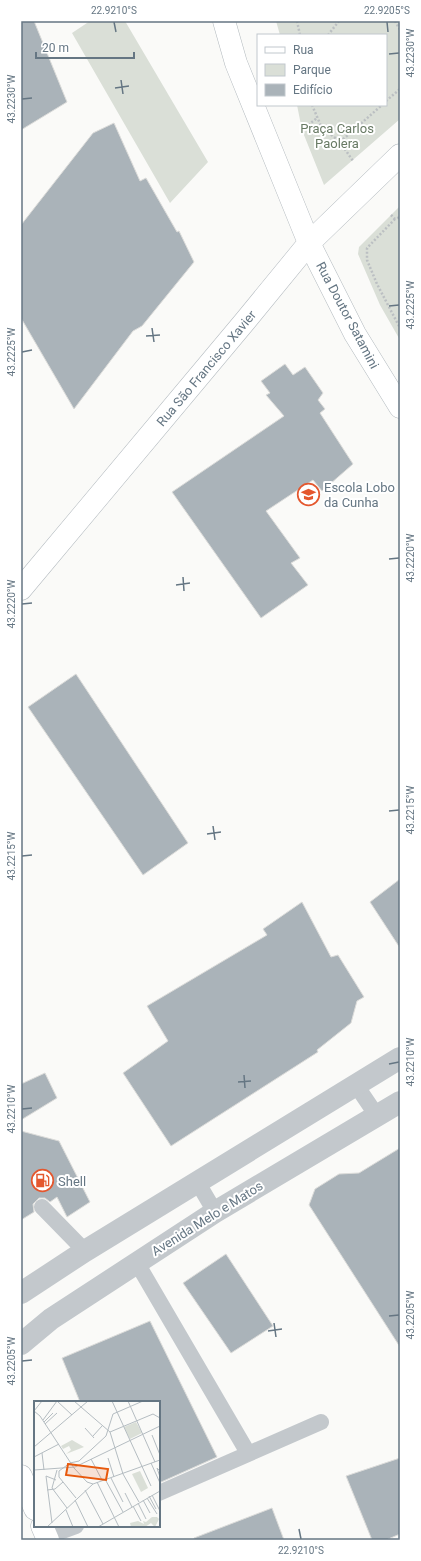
<svg xmlns="http://www.w3.org/2000/svg" width="421" height="1561" font-family="Roboto,sans-serif">
  <style>
    .green { fill: #dadfd7 }
    .building { fill: #aab3b9; stroke: #dcdcda }
    .lines { fill: none; stroke-linecap: round; stroke-linejoin: round }
    .secondary-casing { stroke: #b3babf; stroke-width: 23 }
    .path { stroke: #bbbfc2; stroke-width: 2.5; stroke-dasharray: 2 2; stroke-linecap: butt }
    .service { stroke: #c3c8cc; stroke-width: 16 }
    .minor { stroke: #c3c8cc; stroke-width: 22 }
    .secondary { stroke: #fff; stroke-width: 22 }
    .ticks { fill: none; stroke: #657683; stroke-width: 1.5 }
    .labels { text-anchor: middle; stroke-width: 4; stroke-linejoin: round; paint-order: stroke }
    .park-label { font-size: 13px; fill: #687a64; stroke: #fff }
    .street-label { font-size: 13px; fill: #657683; stroke: #fff }
    .poi-label { font-size: 13px; fill: #657683; stroke: #fff; text-anchor: start }
    .inset-road { fill: none; stroke: #b5bdc2; stroke-width: 1 }
    .view { fill: #e8590c; fill-opacity: 0.15; stroke: #e8590c; stroke-width: 2 }
    .inset-edge { fill: none; stroke: #657683; stroke-width: 2 }
    .neatline { fill: none; stroke: #657683; stroke-width: 1.5 }
    .ticks-label { font-size: 10px; text-anchor: middle; fill: #657683 }
  </style>
  <rect width="100%" height="100%" fill="#fafaf8"/>
  <path class="green" d="M90,21H125L208,162L170,203L72,33Z
    M276,21H400V119L324,185L302,130L297,105H386V35H280Z
    M400,206V340L380,305L358,254L359,247Z"/>
  <path class="building" d="M21,21H34L67,102L21,130Z
    M114,123L140,181L146,178L177,232L179,231L194,262L142,326L133,331L74,409L21,318V225L93,133Z
    M285,364L293,375L305,367L323,393L318,400L325,409L320,413L353,464L322,491L313,480L266,511L300,558L291,563L308,585L261,618L172,492L284,416L266,395L270,393L261,381Z
    M76,674L188,843L143,875L28,707Z
    M400,879V948L370,902Z
    M302,902L331,957L338,955L364,997L357,1001L351,1023L317,1050L318,1052L171,1146L123,1073L168,1041L147,1006L267,935L263,929Z
    M45,1073L57,1098L21,1120V1084Z
    M21,1131L59,1141L90,1202L67,1217L57,1197L50,1202L45,1198H39L33,1204L34,1212L21,1220Z
    M400,1148V1347L309,1205L315,1189L339,1174L359,1173Z
    M226,1254L273,1326L231,1353L183,1283Z
    M150,1321L217,1457L159,1483V1402H80L62,1358Z
    M400,1458V1534L386,1540H372L346,1476Z
    M272,1508L284,1540H194V1538Z"/>
  <g class="lines">
    <defs>
      <path id="secondary" d="M224,21L236,63L309,243L355,334L400,407
        M21,589L246,320L309,243L400,155
        M21,1476L35,1509
        M42,1526L48,1540"/>
    </defs>
    <use href="#secondary" class="secondary-casing"/>
    <path class="path" d="M297,21L300,35
      M395,21L400,30
      M328,35L339,21
      M386,101L400,89
      M312,105L321,126L340,142L353,161
      M302,130L317,118
      M340,142L382,105
      M391,215L395,219L400,217
      M395,219L367,248V260L377,284L400,328"/>
    <path class="service" d="M356,1085L377,1116
      M198,1183L215,1212
      M42,1207L85,1251
      M137,1263L248,1453
      M159,1493L321,1422
      M46,1537L76,1526"/>
    <path class="minor" d="M21,1293L85,1251L400,1058
      M21,1344L51,1319L215,1212L400,1102"/>
    <use href="#secondary" class="secondary"/>
  </g>
  <path class="ticks" d="M114,22L116,32M387,22L388,32M389,54L399,53M121,80L123,94M115,88L129,86M22,99L32,98M389,306L399,305M152,328L154,342M146,336L160,335M22,352L32,350M389,559L399,558M183,577L184,591M176,585L190,583M22,604L32,603M389,811L399,810M213,826L215,840M207,834L221,832M22,856L32,855M389,1064L399,1062M244,1075L245,1088M238,1082L251,1081M22,1109L32,1108M389,1316L399,1315M274,1323L276,1337M268,1331L282,1329M22,1361L32,1360M299,1529L301,1539"/>
  <defs>
    <symbol id="school-ring" viewBox="-11 -11 22 22"><circle r="9.5" fill="#fff" stroke="#e4572e" stroke-width="1.5"/><path d="M0-5L7-2L0 1L-7-2ZM-4 1L0 2.5L4 1V4Q0 6-4 4Z" fill="#e4572e"/></symbol>
    <symbol id="fuel-ring" viewBox="-11 -11 22 22"><circle r="9.5" fill="#fff" stroke="#e4572e" stroke-width="1.5"/><path d="M-5.5-6h7V0h2V4h1.3V-2.5L3-4.5l.8-.8L6-3V5H2.5V1h-1V6h-7ZM-4.2-4.7v3.2H.2V-4.7Z" fill="#e4572e"/></symbol>
  </defs>
  <g fill-rule="evenodd">
    <use href="#school-ring" x="296" y="482" width="25" height="25"/>
    <use href="#fuel-ring" x="30" y="1168" width="25" height="25"/>
  </g>
  <g class="labels">
    <g class="park-label">
      <text x="337" y="133">Praça Carlos<tspan x="337" dy="15">Paolera</tspan></text>
    </g>
    <g class="street-label">
      <text transform="translate(348 315) rotate(62)" y="5">Rua Doutor Satamini</text>
      <text transform="translate(206 368) rotate(-50)" y="5">Rua São Francisco Xavier</text>
      <text transform="translate(207 1218) rotate(-32)" y="5">Avenida Melo e Matos</text>
    </g>
    <g class="poi-label">
      <text x="324" y="492">Escola Lobo<tspan x="324" dy="15">da Cunha</tspan></text>
      <text x="58" y="1186">Shell</text>
    </g>
  </g>
  <g transform="translate(34 1401)">
    <rect width="126" height="126" fill="#fafaf8"/>
    <path d="M102,21L108,32L96,38L90,26ZM38,39L50,46L32,53L37,49L35,45L29,48L27,45ZM106,70L114,87L107,91L98,73ZM118,116H123L125,118L121,126L117,122L111,126H97L96,122L104,120L110,123L109,120L112,121Z" fill="#dadfd7"/>
    <path class="inset-road" d="M23,0L38,14M40,0L76,31L89,73L105,101M78,0L117,85M94,0L121,61M0,10L8,0M0,10L6,15L40,67L53,81L59,83M9,19L23,0M10,21L19,12M11,23L23,12M51,27L60,37M76,31L119,13L126,17M118,34L126,54M59,35L68,25M0,46L54,0M8,52L10,69M0,56L25,43M74,57L80,76M57,58L68,79M117,62L126,82M0,69L41,66L126,25M23,69L18,87L33,107M126,70L123,67L126,76M77,77L89,101M71,78L89,111M63,81L85,126M13,89L21,88L29,81M51,89L69,123M91,92L98,106M118,94L126,110M115,95L122,108M42,97L25,76V70L36,62L45,60L72,35L79,13L109,0M113,97L123,113M41,99L54,126M109,99L116,112M104,102L112,118M99,105L107,120M32,109L39,126M18,122L12,75L22,79M13,126L59,83L126,59M64,126L126,90"/>
    <path class="view" d="M34,63L74,68L72,79L32,74Z"/>
    <rect width="126" height="126" class="inset-edge"/>
  </g>
  <rect width="421" height="1561" fill="none" stroke="#ffffff" stroke-width="44"/>
  <rect x="257" y="34" width="130" height="72" fill="#ffffff" stroke="#c1c8cd"/>
  <rect x="265" y="47" width="20" height="6" fill="#ffffff" stroke="#c1c8cd"/>
  <text x="293" y="54" font-size="12" fill="#657683">Rua</text>
  <rect x="265" y="64" width="20" height="12" fill="#dadfd7" stroke="#c1c8cd"/>
  <text x="293" y="74" font-size="12" fill="#657683">Parque</text>
  <rect x="265" y="84" width="20" height="12" fill="#aab3b9" stroke="#c1c8cd"/>
  <text x="293" y="94" font-size="12" fill="#657683">Edifício</text>
  <path d="M36 52v6h98v-6" fill="none" stroke="#657683" stroke-width="2"/>
  <text x="42" y="52" font-size="12" fill="#657683" stroke="#ffffff" stroke-width="3" paint-order="stroke">20 m</text>
  <rect x="22" y="22" width="377" height="1517" class="neatline"/>
  <g class="ticks-label">
    <text x="114" y="14">22.9210°S</text>
    <text x="387" y="14">22.9205°S</text>
    <text transform="translate(410 53) rotate(-90)" y="4">43.2230°W</text>
    <text transform="translate(11 99) rotate(-90)" y="4">43.2230°W</text>
    <text transform="translate(410 305) rotate(-90)" y="4">43.2225°W</text>
    <text transform="translate(11 352) rotate(-90)" y="4">43.2225°W</text>
    <text transform="translate(410 558) rotate(-90)" y="4">43.2220°W</text>
    <text transform="translate(11 604) rotate(-90)" y="4">43.2220°W</text>
    <text transform="translate(410 810) rotate(-90)" y="4">43.2215°W</text>
    <text transform="translate(11 856) rotate(-90)" y="4">43.2215°W</text>
    <text transform="translate(410 1062) rotate(-90)" y="4">43.2210°W</text>
    <text transform="translate(11 1109) rotate(-90)" y="4">43.2210°W</text>
    <text transform="translate(410 1315) rotate(-90)" y="4">43.2205°W</text>
    <text transform="translate(11 1361) rotate(-90)" y="4">43.2205°W</text>
    <text x="301" y="1554">22.9210°S</text>
  </g>
</svg>
